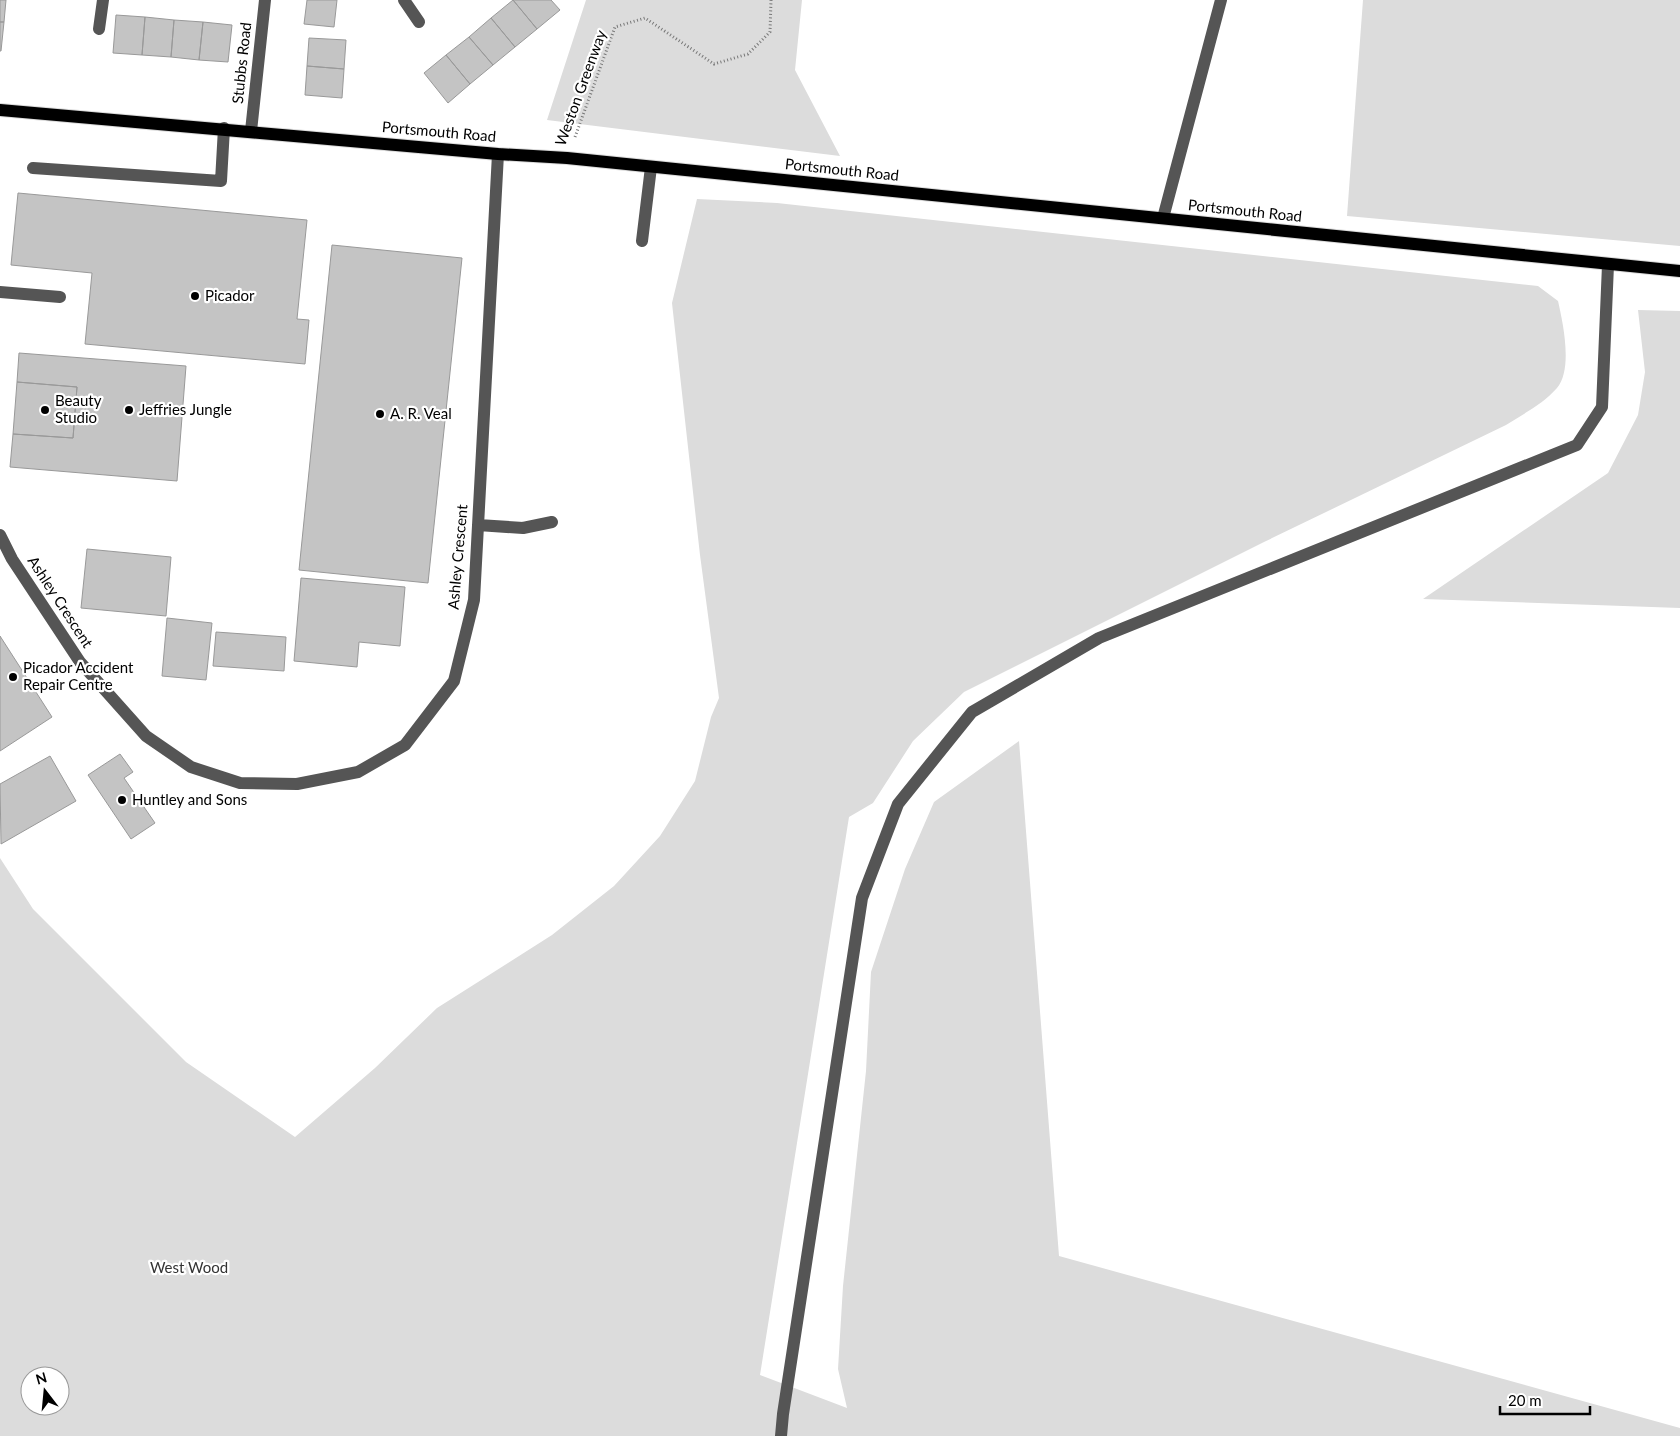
<svg xmlns="http://www.w3.org/2000/svg" width="1680" height="1436" font-family="Lato,sans-serif">
  <style>
    .green { fill: #dcdcdc; fill-rule: evenodd }
    .building { fill: #c4c4c4; stroke: #999 }
    .lines { fill: none; stroke-linecap: round; stroke-linejoin: round }
    .major-casing { stroke: #dbdbdb; stroke-width: 14 }
    .path { stroke: #777; stroke-width: 3; stroke-dasharray: 1 2.5; stroke-linecap: butt }
    .minor { stroke: #555; stroke-width: 12 }
    .major { stroke: #000; stroke-width: 12 }
    .poi-dot { fill: #000; stroke: #fff; stroke-width: 2 }
    .labels { text-anchor: middle; stroke-width: 4.5; stroke-linejoin: round; paint-order: stroke }
    .street-label { font-size: 15px; fill: #000; stroke: #fff }
    .poi-label { font-size: 15px; fill: #000; stroke: #fff; text-anchor: start }
    .park-label { font-size: 15px; fill: #333; stroke: #fff }
  </style>
  <rect width="100%" height="100%" fill="#fff"/>
  <path class="green" d="M586,0H802L795,70L840,156L547,120Z
    M1363,0H1680V246L1347,216Z
    M697,199L777,203L1538,286L1558,301C1563,323 1573,369 1557,388C1543,404 1523,414 1506,425L1264,542L964,692L913,741L873,803L849,817L760,1375L847,1408L838,1369L843,1286L866,1071L871,972L905,869L934,802L1019,741L1059,1256L1680,1428V1436H0V858L33,909L186,1062L295,1137L375,1068L437,1008L552,935L614,886L660,836L695,781L711,717L719,698L700,555L672,303ZM30,1376H60V1406H30Z
    M1638,310L1680,311V608L1423,599L1608,473L1638,415L1645,372Z"/>
  <path class="building" d="M0,0H6L4,22H0Z
    M307,0H337L334,27L304,24Z
    M513,0L537,29L515,47L491,18Z
    M513,0H551L560,10L537,29Z
    M116,15L145,17L142,55L113,53Z
    M145,17L174,20L171,57L142,55Z
    M491,18L515,47L493,65L469,37Z
    M174,20L203,22L199,60L171,57Z
    M0,22H4L1,51H0Z
    M203,22L232,25L228,62L199,60Z
    M469,37L493,65L470,84L446,55Z
    M309,38L346,40L344,69L307,66Z
    M446,55L470,84L448,103L424,73Z
    M307,66L344,69L342,98L305,95Z
    M18,193L307,220L297,319L309,320L305,364L85,344L92,273L11,265Z
    M332,245L462,258L428,583L299,570Z
    M19,353L186,366L177,481L10,467L13,434L73,438L77,387L17,382Z
    M17,382L77,387L73,438L13,434Z
    M87,549L171,557L166,616L81,608Z
    M301,578L405,587L400,646L359,642L357,667L294,661Z
    M167,618L212,623L206,680L162,676Z
    M216,632L286,637L284,671L213,666Z
    M0,636L52,717L0,751Z
    M120,754L133,772L124,778L155,823L131,839L88,775Z
    M50,756L76,801L1,844L0,784Z"/>
  <g class="lines">
    <defs>
      <path id="major" d="M0,110L498,154L567,158L1680,271"/>
    </defs>
    <use href="#major" class="major-casing"/>
    <path class="path" d="M575,137L615,27L645,18L714,64L748,54L770,32L771,0"/>
    <path class="minor" d="M404,0L419,22
      M99,29L103,0
      M251,131L265,0
      M33,168L221,181L224,128
      M1163,218L1221,0
      M642,241L651,167
      M0,292L60,297
      M478,525L523,528L552,522
      M0,535L12,559L80,662L146,736L191,767L240,783L297,784L358,772L405,745L454,681L474,600L498,154
      M781,1436L783,1414L862,898L898,804L972,712L1099,638L1577,445L1602,407L1608,265"/>
    <use href="#major" class="major"/>
  </g>
  <g class="poi-dot">
    <circle cx="195" cy="296" r="5"/>
    <circle cx="45" cy="410" r="5"/>
    <circle cx="129" cy="410" r="5"/>
    <circle cx="380" cy="414" r="5"/>
    <circle cx="13" cy="677" r="5"/>
    <circle cx="122" cy="800" r="5"/>
  </g>
  <g class="labels">
    <g class="street-label">
      <text transform="translate(242 63) rotate(-84)" y="5">Stubbs Road</text>
      <text transform="translate(581 88) rotate(-70)" y="5">Weston Greenway</text>
      <text transform="translate(439 132) rotate(5)" y="5">Portsmouth Road</text>
      <text transform="translate(842 170) rotate(6)" y="5">Portsmouth Road</text>
      <text transform="translate(1245 211) rotate(6)" y="5">Portsmouth Road</text>
      <text transform="translate(458 557) rotate(-85)" y="5">Ashley Crescent</text>
      <text transform="translate(60 602) rotate(57)" y="5">Ashley Crescent</text>
    </g>
    <g class="poi-label">
      <text x="205" y="301">Picador</text>
      <text x="55" y="406">Beauty<tspan x="55" dy="17">Studio</tspan></text>
      <text x="139" y="415">Jeffries Jungle</text>
      <text x="390" y="419">A. R. Veal</text>
      <text x="23" y="673">Picador Accident<tspan x="23" dy="17">Repair Centre</tspan></text>
      <text x="132" y="805">Huntley and Sons</text>
    </g>
    <g class="park-label">
      <text x="189" y="1273">West Wood</text>
    </g>
  </g>
  <g transform="translate(45 1391) rotate(344)"><circle r="24" fill="#ffffff" stroke="#999999"/>
  <path d="M0-4L9 19L0 12L-9 19Z" fill="#000000"/>
  <text y="-8" font-size="14" font-weight="bold" text-anchor="middle" fill="#000000">N</text>
  </g>
  <path d="M1500 1406v8h90v-8" fill="none" stroke="#000000" stroke-width="2.5"/>
  <text x="1508" y="1406" font-size="15" fill="#000000" stroke="#ffffff" stroke-width="4" paint-order="stroke">20 m</text>
</svg>
